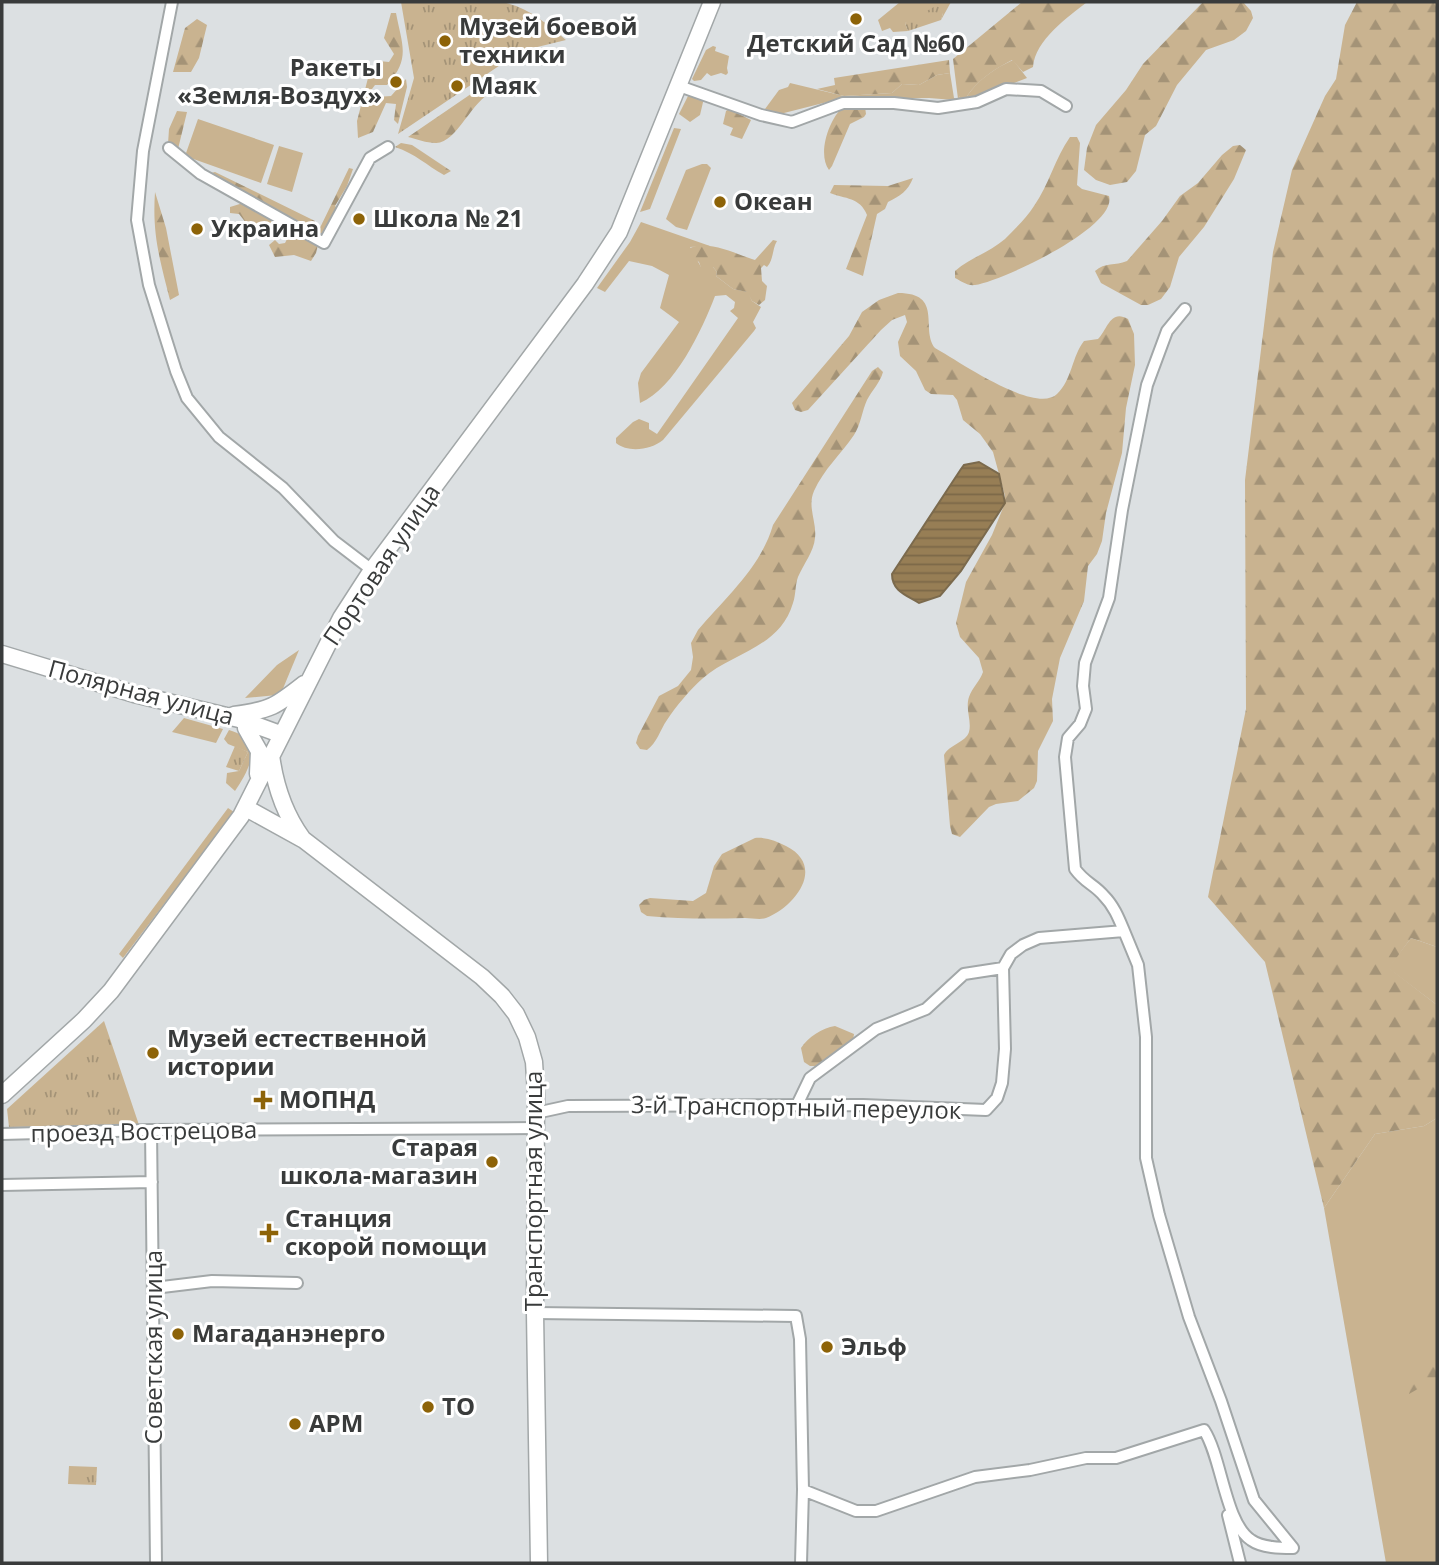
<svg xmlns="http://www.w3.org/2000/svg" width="1439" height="1565" font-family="'Open Sans',sans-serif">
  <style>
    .grass { fill: #c9b390 }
    .forest { fill: url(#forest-firs) }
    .park { fill: url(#park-tufts) }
    .water { fill: url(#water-rules); stroke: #7b6a4d; stroke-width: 2 }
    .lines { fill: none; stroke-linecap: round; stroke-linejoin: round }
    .street-casing { stroke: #a2a7a8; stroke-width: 14 }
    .secondary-casing { stroke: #a2a7a8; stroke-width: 19 }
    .street { stroke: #fff; stroke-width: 10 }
    .secondary { stroke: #fff; stroke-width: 16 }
    .poi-dot { fill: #8d6308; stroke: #fff; stroke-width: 2.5 }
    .labels { text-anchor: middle; stroke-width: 6; stroke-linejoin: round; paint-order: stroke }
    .poi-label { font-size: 24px; font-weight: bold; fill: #393b3b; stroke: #fff; text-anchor: start }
    .street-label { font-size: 24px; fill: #393b3b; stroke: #fff }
  </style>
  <defs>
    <pattern id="forest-firs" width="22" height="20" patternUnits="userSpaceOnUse" patternTransform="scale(1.75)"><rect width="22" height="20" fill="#c9b390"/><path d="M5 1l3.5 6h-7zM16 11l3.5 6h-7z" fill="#a49377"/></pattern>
    <pattern id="park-tufts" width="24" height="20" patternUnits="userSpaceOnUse" patternTransform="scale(1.75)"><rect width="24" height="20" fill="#c9b390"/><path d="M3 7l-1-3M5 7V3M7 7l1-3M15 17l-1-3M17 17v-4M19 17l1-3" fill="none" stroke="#a49377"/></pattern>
    <pattern id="water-rules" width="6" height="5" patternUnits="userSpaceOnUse" patternTransform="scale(1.75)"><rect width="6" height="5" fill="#977e55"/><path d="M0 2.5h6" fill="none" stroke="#7c6848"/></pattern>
  </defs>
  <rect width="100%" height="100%" fill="#dce0e2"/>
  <path class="grass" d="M900,2H951L941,20L943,13L905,23L908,31L893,32L890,28L882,31L878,20Z
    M713,46L716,47L715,51L729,56L727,68L728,73L726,75L721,73L711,76L707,73L701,80L694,81L692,79L706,50Z
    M1013,60L1027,78L966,101L929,98L839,99L784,113H775L765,109L779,90L788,87L790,83L844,96L892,93L902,84L919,85L937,75L950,73L954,98L958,99L960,96H967C979,79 995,68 1013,60Z
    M690,92L704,98L700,115L690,122L679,114Z
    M198,119L274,145L261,183L185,156Z
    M674,128L681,129L650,209L640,212Z
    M279,146L303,153L292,192L267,184Z
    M702,164H707L711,168L687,230L676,227L666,219L686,170Z
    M641,222L710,246L690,247L701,267H713L717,272L716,276L733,289L748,292L752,301L761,307L753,322L756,328L754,331L663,440C651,450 628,453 616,443V438L633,422L639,419L649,423V429L657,434L738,318L730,311L734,308L735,302L726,295L715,296C702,330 675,388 640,403L638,383L641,373L679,322L660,308L669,275L652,266L629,261L605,292L597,288L630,242Z
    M299,650L282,691L277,695L245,698L277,665Z
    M184,718L223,729L216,743L172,732Z
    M229,730C265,740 250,769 235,791L226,783L227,773L239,771L248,752L228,744L224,739Z
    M228,808L234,812L123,958L119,954Z
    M1411,938L1437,947V1005L1388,968Z
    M1437,1118V1563H1386L1324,1208L1375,1134L1424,1126Z"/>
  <path class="forest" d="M1022,2H1087C1068,17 1035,40 1033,67L1023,72L1012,60C995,69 979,79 967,96H960L958,99L953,59Z
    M1203,2H1243L1251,11L1253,18L1246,31L1234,40L1206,50L1177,85L1156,126L1145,135L1136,171L1127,182L1110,185L1096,180L1084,170L1087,148L1096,125L1126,90L1143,64Z
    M1357,2H1437V947L1411,938L1389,968L1437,1005V1118L1424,1126L1375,1134L1324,1208L1265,962L1208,897L1246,709L1245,480L1273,252L1292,170L1325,96L1336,79L1345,25Z
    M391,13H396C402,45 411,58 387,85H375L369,93L377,97L391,96L406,79L407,87L398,124L394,120L396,104L386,103L373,132L358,138L357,121L368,78L373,75L379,61L389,62L394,54L384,38Z
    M197,19L207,25L199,58L191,72H173L185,28Z
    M949,60L950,73L937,75L919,85L902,84L892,93L844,96L817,89L835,85L834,78Z
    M487,83L492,88V93C473,98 456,145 435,143C427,143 416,139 408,137Z
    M843,107H865L866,114L864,117L850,124L832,166L829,170C817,154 829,119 843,107Z
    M729,109L751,120L742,139L730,135L733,128L723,124L726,111Z
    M177,111L187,112L178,149L168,144L169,129Z
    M1070,137H1077L1080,143L1077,185L1082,189L1109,196C1118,227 1002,281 975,285C967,286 961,281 955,278V271C970,258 990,252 1005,239C1015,229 1027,217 1034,206C1049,185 1055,158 1070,137Z
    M401,143L412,145L451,171L444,175C426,165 416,154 395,147Z
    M1240,145L1246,150L1234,179L1204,227L1179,257L1170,287L1161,299L1148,305H1141L1101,283L1095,271C1105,262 1115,266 1127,261L1162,221L1180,196L1198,183L1222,155L1233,146Z
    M349,168L353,169L347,186L335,206L339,210L322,237L317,234Z
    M215,172L315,221L312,232L211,175V173Z
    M913,178C908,191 900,196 888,202L885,209L877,214L863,276L846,269L867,215C860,197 845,199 830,193L834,185L888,186Z
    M155,192L166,228L179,295L170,300C160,260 152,235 155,192Z
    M243,203L280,225L278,229L265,236L254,233L239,214L230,213V207Z
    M300,233L318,245L316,253L311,261L294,255L275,257L269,245L275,240L279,244L285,243L288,237Z
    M773,240L777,241C772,249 774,259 767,267L764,265L761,268L762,281L767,286L765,300L759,305L752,301L747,292L733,289L716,276L717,272L713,267L701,268L699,262L684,252C702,236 735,254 755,260Z
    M898,293C944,293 920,329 935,348C957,360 1035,415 1057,394C1072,380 1072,356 1084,341L1098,339C1108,329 1110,309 1128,319L1134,334L1135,365L1126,408L1122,453L1106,513L1102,541L1097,554L1088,566L1084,601L1060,658L1052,699L1053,721L1038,751L1037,781L1034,788L1018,801L996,804L989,807L960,837L952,834L950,826L944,755C949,745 966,742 969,732C972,721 965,709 969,697C972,688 980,681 983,672L979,658L960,637L956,623L966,582L992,535L1005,503V496L993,452L980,434L963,420L957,400L953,395L931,394L925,390L916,371L900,356L898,342L907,322L905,315L892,320L881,330L808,410L801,412L795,410L792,403L849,336L862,312L879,300Z
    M878,367L883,372C880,383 872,390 867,400C862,411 861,424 854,435C841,454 824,469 814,491C807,507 817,522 815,538C814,551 803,565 798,577C795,585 796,594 793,603C780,648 733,652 702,679C690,690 676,706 667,720C660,730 657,743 647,750L640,749L636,743L638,736L659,696L678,686L691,670L693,657L691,643L698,630C725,598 761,567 773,525L872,371Z
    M755,838C766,837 776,841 786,846C826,866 796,906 766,918C760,920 752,918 745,918C712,919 680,919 647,916L641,912L639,905L644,900L650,898L693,901L706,893L714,866L722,854Z
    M835,1026L854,1034L853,1041L817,1066H810L804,1062L801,1048C808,1037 822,1028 835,1026Z
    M1437,1358V1378L1409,1394L1413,1373Z"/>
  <path class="park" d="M401,2H501C527,6 546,23 566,40L521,51L398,134L414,78Z
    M941,3L943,13L941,20L908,31L905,23Z
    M235,746L248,752L239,771L226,767Z
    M104,1021L139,1125L9,1127L7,1109Z
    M69,1466L97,1467L96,1485L68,1484Z"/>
  <path class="water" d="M979,462L999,474L1005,503L961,571L940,596L919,603C906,595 892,591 892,574L961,469L964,465Z"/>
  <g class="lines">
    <defs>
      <path id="street" d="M172,2L143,151L137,220L149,285L176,371L187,398L219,437L283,488L334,541L372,570
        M679,86L761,115L792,122L843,103H894L938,108L977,102L1006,89L1041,91L1066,106
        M169,148L201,174L324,243L370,158L388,147
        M1124,931C1119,919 1114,906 1104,896C1094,884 1085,883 1075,869L1065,757L1068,738L1080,724L1086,709L1083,686L1085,663L1109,598L1122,510L1147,385L1167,331L1185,309
        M797,1105L810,1078L876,1029L926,1009L964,974L1003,968
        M536,1113L568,1106L863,1105L986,1110L997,1098L1002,1083L1005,1049L1003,968L1011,954L1023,945L1039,938L1124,931L1138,965L1146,1037V1158L1159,1215L1189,1317L1221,1401L1254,1500L1293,1548
        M151,1130L156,1563
        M2,1134L151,1130L537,1128
        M2,1185L152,1182
        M154,1288L212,1281L297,1283
        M535,1313L796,1316L800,1339L803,1490L801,1563
        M803,1490L856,1511H876L975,1477L1030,1470L1086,1458H1116L1204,1430C1222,1458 1225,1523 1251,1540C1262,1548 1281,1548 1293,1548
        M1228,1515L1240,1563"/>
      <path id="secondary" d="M2,654L134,694L239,719L280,734
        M234,715C271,710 276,706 304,684
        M246,728L259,751L258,774
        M271,755C275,786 284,813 302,838
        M246,808L304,840L482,977L502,996L516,1014L527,1037L534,1062L536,1094L535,1313L539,1563
        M2,1095L84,1020L111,991L241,816L341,618L372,570L585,284L619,232L712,2"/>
    </defs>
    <use href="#street" class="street-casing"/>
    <use href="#secondary" class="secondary-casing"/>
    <use href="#street" class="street"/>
    <use href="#secondary" class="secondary"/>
  </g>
  <g class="poi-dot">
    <circle cx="856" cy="19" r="7"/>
    <circle cx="445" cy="41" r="7"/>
    <circle cx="396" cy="82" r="7"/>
    <circle cx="457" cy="86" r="7"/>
    <circle cx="720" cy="202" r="7"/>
    <circle cx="359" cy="219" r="7"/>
    <circle cx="197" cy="229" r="7"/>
    <circle cx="153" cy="1053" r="7"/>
    <path d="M259.5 1089.5h7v7h7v7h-7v7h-7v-7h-7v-7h7z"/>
    <circle cx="492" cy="1162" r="7"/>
    <path d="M265.5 1222.5h7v7h7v7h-7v7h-7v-7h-7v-7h7z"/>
    <circle cx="178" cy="1334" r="7"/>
    <circle cx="827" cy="1347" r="7"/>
    <circle cx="428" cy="1407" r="7"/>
    <circle cx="295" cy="1424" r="7"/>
  </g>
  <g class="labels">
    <g class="poi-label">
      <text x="459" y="35">Музей боевой<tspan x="459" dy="28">техники</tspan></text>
      <text x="856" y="52" text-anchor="middle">Детский Сад №60</text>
      <text x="382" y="76" text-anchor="end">Ракеты<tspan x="382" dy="28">«Земля-Воздух»</tspan></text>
      <text x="471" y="94">Маяк</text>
      <text x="734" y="210">Океан</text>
      <text x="373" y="227">Школа № 21</text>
      <text x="211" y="237">Украина</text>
      <text x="167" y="1047">Музей естественной<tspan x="167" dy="28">истории</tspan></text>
      <text x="279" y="1108">МОПНД</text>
      <text x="478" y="1156" text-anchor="end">Старая<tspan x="478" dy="28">школа-магазин</tspan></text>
      <text x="285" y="1227">Станция<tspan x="285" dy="28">скорой помощи</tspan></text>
      <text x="192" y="1342">Магаданэнерго</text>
      <text x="841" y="1355">Эльф</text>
      <text x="442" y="1415">ТО</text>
      <text x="309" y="1432">АРМ</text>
    </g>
    <g class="street-label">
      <text transform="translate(382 565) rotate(-56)" y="8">Портовая улица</text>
      <text transform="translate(141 693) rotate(15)" y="8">Полярная улица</text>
      <text transform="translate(796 1108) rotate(1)" y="8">3-й Транспортный переулок</text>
      <text transform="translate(144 1132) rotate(-1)" y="8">проезд Вострецова</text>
      <text transform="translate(534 1191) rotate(-90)" y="8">Транспортная улица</text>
      <text transform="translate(154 1347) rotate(-90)" y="8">Советская улица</text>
    </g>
  </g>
  <rect width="1439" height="1565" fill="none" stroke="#393b3b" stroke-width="7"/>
</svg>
